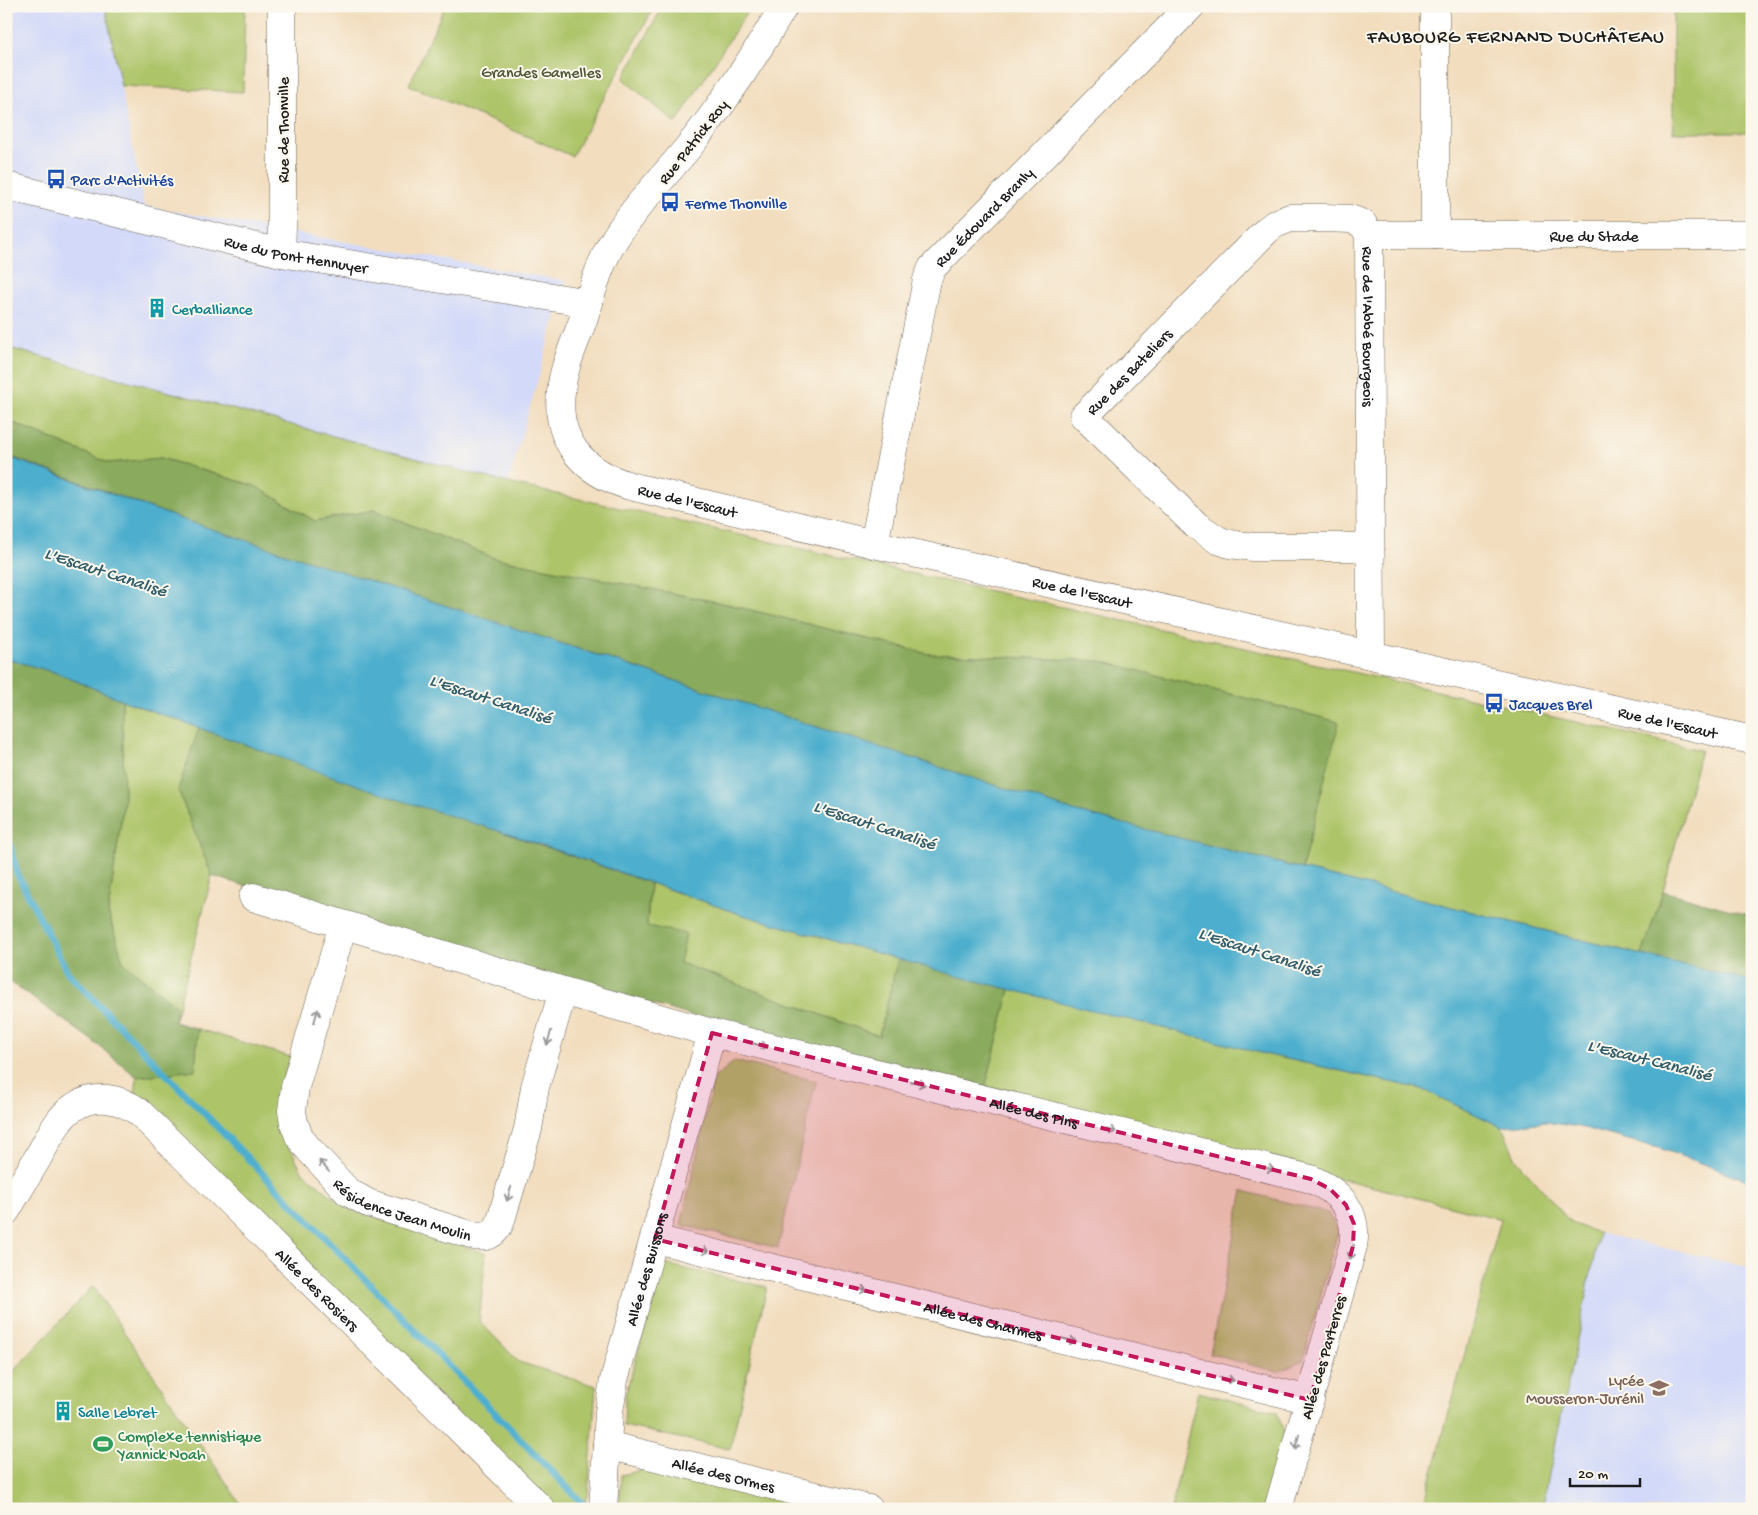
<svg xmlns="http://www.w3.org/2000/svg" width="1758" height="1515" font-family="'Gochi Hand',sans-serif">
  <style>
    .built { fill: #d2d9f9 }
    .green { fill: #adc469; stroke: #647042 }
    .forest { fill: #8aaa5d; stroke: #53633c }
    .water { fill: #4eafcd; stroke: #356674 }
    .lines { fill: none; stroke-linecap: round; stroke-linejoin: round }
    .stream { stroke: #4eafcd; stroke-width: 7 }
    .minor-casing { stroke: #676055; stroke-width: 29 }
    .minor { stroke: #fff; stroke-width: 28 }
    .oneway { stroke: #999 }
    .marked { fill: #c2185b; fill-opacity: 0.2; stroke: #c2185b; stroke-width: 4; stroke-dasharray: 10 6; stroke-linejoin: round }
    .labels { text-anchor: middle; stroke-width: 4; stroke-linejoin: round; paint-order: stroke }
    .park-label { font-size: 16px; fill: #4f5737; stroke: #fbf7ec }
    .street-label { font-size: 16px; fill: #1c1c1c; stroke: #fbf7ec }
    .transit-label { font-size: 16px; fill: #164399; stroke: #fbf7ec; text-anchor: start }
    .culture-label { font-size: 16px; fill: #0d838f; stroke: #fbf7ec; text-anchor: start }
    .education-label { font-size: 16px; fill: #785e54; stroke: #fbf7ec; text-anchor: end }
    .leisure-label { font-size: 16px; fill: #27864d; stroke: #fbf7ec; text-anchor: start }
    .water-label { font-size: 18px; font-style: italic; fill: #325e6c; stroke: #fbf7ec }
    .quarter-label { font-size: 19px; letter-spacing: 1px; fill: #1c1c1c; stroke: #fbf7ec }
  </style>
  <rect width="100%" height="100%" fill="#fbf7ec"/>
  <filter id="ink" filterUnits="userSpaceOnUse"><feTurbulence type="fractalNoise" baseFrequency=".02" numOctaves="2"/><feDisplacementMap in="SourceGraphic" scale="10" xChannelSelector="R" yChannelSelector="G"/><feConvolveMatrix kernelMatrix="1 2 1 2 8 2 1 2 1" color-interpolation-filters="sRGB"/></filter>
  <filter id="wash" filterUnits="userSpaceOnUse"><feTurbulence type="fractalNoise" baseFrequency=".0096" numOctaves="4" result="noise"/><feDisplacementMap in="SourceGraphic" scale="20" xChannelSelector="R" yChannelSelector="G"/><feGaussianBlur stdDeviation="1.12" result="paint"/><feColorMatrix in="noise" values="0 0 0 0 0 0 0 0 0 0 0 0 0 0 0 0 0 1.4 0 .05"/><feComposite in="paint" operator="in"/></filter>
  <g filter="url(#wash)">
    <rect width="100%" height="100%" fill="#f2ddbe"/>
    <path class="built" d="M6,6H105L144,206L566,281L508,483L95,372L6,347Z
      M1599,1233L1752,1268V1509H1542Z"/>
    <path class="green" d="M105,6H245L243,92L121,86Z
      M445,6H655L572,156L409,85Z
      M663,6H751L676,123L623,79Z
      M1673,6H1752V132H1673Z
      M6,347L95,372L508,483L1701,750L1663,891L1642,955L1302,869L1338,722L1101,661L929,654L722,603L494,558L374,510L315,521L255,486L161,458L109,463L6,420Z
      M122,700L199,728L178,790L212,876L178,1008L123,962L108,912L124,800Z
      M650,883L743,915L898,959L879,1036L680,963L647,927Z
      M1010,989L1269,1055L1422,1089L1502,1127L1516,1159L1571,1223L1599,1233L1542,1509H1423L1501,1219L985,1089Z
      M198,1029L291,1057L279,1088L277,1121L302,1171L346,1208L486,1253L479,1321L519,1362L596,1386L588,1495L582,1509L553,1508L135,1096L137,1077L195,1070Z
      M735,1061L816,1081L778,1248L681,1225L714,1078Z
      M1243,1191L1328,1213L1338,1231L1303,1361L1278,1372L1210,1354Z
      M664,1264L767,1287L730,1449L624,1426L625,1396Z
      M93,1286L244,1509H6V1379Z
      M1198,1392L1277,1412L1284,1432L1263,1509H1171Z
      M647,1469L812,1509H619L621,1475Z"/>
    <path class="forest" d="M6,420L109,463L161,458L255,486L315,521L374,510L494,558L722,603L929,654L1101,661L1339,722L1302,869L1077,812L187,521L6,455Z
      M6,658L57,673L122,700L124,800L108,912L123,962L178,1008L174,1022L198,1029L195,1070L137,1077L89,1038L6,979Z
      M199,728L650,883L647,926L686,934L680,963L879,1036L898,959L1010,989L985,1089L686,1014L557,978L212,876L178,790Z
      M1663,891L1752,916V981L1642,955Z"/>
    <path class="water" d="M6,456L187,521L1077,812L1642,955L1752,981V1182L1662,1149L1580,1127L1546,1122L1502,1127L1422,1089L1269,1055L961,977L743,915L524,839L387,796L122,700L57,673L11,660L6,658Z"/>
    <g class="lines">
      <path class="stream" d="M6,831L17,873L68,973L588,1509"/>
    </g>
  </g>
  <g filter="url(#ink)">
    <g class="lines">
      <defs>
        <g id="minor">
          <path id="s1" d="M784,6C756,54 725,101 691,144C665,176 630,211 611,245C598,268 591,295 583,320C575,343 563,367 561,392C555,442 585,473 630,486L899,550L1752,740"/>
          <path d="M1435,6V235"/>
          <path id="s2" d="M6,186L281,253L589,303"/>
          <path id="s3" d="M1369,235H1752"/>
          <path d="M281,253L282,227V6"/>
          <path id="s4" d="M874,544L927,280L932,268L1191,6"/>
          <path id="s5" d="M1370,547H1253L1230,544L1218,540L1197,526L1084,416L1267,230L1275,224L1290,218H1325L1350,219L1356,221L1363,224L1369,235L1371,655"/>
          <path id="s6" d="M253,897L563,991L712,1033L1311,1179C1341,1192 1359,1213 1353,1246L1278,1509"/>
          <path id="s7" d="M343,925L295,1087L292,1111L294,1123L299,1136L306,1146L348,1192L368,1203L474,1236C487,1238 494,1235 500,1223L528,1129L535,1087L563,991"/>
          <path id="s8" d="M6,1211C17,1192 29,1173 40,1154C49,1138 58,1117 74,1107C95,1093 120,1098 139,1112L541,1509"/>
          <path id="s9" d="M655,1239L1310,1400"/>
          <path id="s10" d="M607,1445L869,1509"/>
          <path id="s11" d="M603,1509L609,1412L614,1380L712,1033"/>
        </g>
      </defs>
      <use href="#minor" class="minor-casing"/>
      <use href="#minor" class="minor"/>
    </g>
    <defs><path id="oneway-shaft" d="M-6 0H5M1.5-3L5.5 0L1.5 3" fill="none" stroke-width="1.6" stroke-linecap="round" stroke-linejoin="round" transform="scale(1.25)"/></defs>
    <g class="oneway">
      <use href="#oneway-shaft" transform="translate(316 1016) rotate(-74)"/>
      <use href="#oneway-shaft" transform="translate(549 1038) rotate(107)"/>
      <use href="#oneway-shaft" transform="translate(760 1045) rotate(14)"/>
      <use href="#oneway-shaft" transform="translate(918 1083) rotate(14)"/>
      <use href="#oneway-shaft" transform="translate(1109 1130) rotate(14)"/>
      <use href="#oneway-shaft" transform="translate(324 1166) rotate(-131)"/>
      <use href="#oneway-shaft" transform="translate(1267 1168) rotate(14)"/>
      <use href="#oneway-shaft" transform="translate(509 1194) rotate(107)"/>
      <use href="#oneway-shaft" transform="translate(702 1250) rotate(14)"/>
      <use href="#oneway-shaft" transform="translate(1352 1252) rotate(105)"/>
      <use href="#oneway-shaft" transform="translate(860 1289) rotate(14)"/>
      <use href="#oneway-shaft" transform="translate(1069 1340) rotate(14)"/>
      <use href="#oneway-shaft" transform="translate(1227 1379) rotate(14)"/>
      <use href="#oneway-shaft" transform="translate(1297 1442) rotate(106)"/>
    </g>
  </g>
  <path class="marked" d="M712,1033L1311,1179L1330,1189L1346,1205L1354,1224L1353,1246L1310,1400L655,1239Z"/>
  <defs>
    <symbol id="bus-bare" viewBox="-9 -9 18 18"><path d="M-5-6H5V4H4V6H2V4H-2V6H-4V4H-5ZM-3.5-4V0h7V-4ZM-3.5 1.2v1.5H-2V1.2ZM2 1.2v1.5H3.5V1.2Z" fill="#1a4fb4" stroke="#fbf7ec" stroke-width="2.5" paint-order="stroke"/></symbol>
    <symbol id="building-bare" viewBox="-9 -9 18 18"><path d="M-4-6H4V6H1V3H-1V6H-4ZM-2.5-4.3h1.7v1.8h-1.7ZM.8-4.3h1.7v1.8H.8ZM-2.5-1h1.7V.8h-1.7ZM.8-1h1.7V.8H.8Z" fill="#0f9aa8" stroke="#fbf7ec" stroke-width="2.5" paint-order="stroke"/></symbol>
    <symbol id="school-bare" viewBox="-9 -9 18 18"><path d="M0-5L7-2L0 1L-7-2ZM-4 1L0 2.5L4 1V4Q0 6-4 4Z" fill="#8d6e63" stroke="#fbf7ec" stroke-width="2.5" paint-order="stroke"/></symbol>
    <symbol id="stadium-bare" viewBox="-9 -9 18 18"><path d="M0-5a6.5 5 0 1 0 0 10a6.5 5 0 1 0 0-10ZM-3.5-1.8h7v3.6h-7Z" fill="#2e9e5b" stroke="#fbf7ec" stroke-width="2.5" paint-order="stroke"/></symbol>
  </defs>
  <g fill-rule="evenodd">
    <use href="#bus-bare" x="42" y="165" width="28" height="28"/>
    <use href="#bus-bare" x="656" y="188" width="28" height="28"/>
    <use href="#building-bare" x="143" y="294" width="28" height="28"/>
    <use href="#bus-bare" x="1480" y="689" width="28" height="28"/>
    <use href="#school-bare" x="1645" y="1374" width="28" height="28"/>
    <use href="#building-bare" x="49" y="1397" width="28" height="28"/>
    <use href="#stadium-bare" x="89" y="1430" width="28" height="28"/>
  </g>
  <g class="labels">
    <g class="park-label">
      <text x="541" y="77">Grandes Gamelles</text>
    </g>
    <g class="street-label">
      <text transform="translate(282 130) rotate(-90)" y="6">Rue de Thonville</text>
      <text transform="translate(692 141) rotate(-52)" y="6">Rue Patrick Roy</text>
      <text dy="6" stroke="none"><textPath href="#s4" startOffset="355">Rue Édouard Branly</textPath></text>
      <text dy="6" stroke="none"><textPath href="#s3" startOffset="225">Rue du Stade</textPath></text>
      <text dy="6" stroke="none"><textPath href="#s2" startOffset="298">Rue du Pont Hennuyer</textPath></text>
      <text dy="6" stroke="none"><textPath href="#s5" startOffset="801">Rue de l'Abbé Bourgeois</textPath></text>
      <text dy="6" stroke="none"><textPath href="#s5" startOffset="399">Rue des Bateliers</textPath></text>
      <text dy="6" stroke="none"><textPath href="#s1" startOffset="639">Rue de l'Escaut</textPath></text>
      <text dy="6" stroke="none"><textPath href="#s1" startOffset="1044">Rue de l'Escaut</textPath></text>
      <text dy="6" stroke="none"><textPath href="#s1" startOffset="1644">Rue de l'Escaut</textPath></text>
      <text dy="6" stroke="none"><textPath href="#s6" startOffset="810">Allée des Pins</textPath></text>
      <text dy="6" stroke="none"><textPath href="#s7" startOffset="351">Résidence Jean Moulin</textPath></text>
      <text dy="6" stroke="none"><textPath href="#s11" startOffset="245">Allée des Buissons</textPath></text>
      <text dy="6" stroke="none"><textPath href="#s8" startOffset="446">Allée des Rosiers</textPath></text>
      <text dy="6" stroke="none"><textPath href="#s9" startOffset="338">Allée des Charmes</textPath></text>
      <text transform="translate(1322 1357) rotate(-74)" y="6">Allée des Parterres</text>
      <text dy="6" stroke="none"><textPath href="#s10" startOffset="120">Allée des Ormes</textPath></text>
    </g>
    <g class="transit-label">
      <text x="71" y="185">Parc d'Activités</text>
      <text x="685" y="208">Ferme Thonville</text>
      <text x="1509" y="709">Jacques Brel</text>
    </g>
    <g class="culture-label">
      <text x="172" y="314">Cerballiance</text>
      <text x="78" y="1417">Salle Lebret</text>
    </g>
    <g class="education-label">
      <text x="1644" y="1385">Lycée<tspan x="1644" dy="18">Mousseron-Jurénil</tspan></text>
    </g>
    <g class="leisure-label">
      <text x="118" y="1441">Complexe tennistique<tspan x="118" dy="18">Yannick Noah</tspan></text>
    </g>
    <g class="water-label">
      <text transform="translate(106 571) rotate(18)" y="6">L'Escaut Canalisé</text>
      <text transform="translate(491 698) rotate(18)" y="6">L'Escaut Canalisé</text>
      <text transform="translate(875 824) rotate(18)" y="6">L'Escaut Canalisé</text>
      <text transform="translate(1260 951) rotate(18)" y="6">L'Escaut Canalisé</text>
      <text transform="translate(1650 1059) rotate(14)" y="6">L'Escaut Canalisé</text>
    </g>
    <g class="quarter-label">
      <text x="1516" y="42">FAUBOURG FERNAND DUCHÂTEAU</text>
    </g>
  </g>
  <rect width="1758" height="1515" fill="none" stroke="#fbf7ec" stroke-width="25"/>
  <path d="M1570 1478v8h70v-8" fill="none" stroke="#1c1c1c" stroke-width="2.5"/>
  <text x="1578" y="1478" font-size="15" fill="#1c1c1c" stroke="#fbf7ec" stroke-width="4" paint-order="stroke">20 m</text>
</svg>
